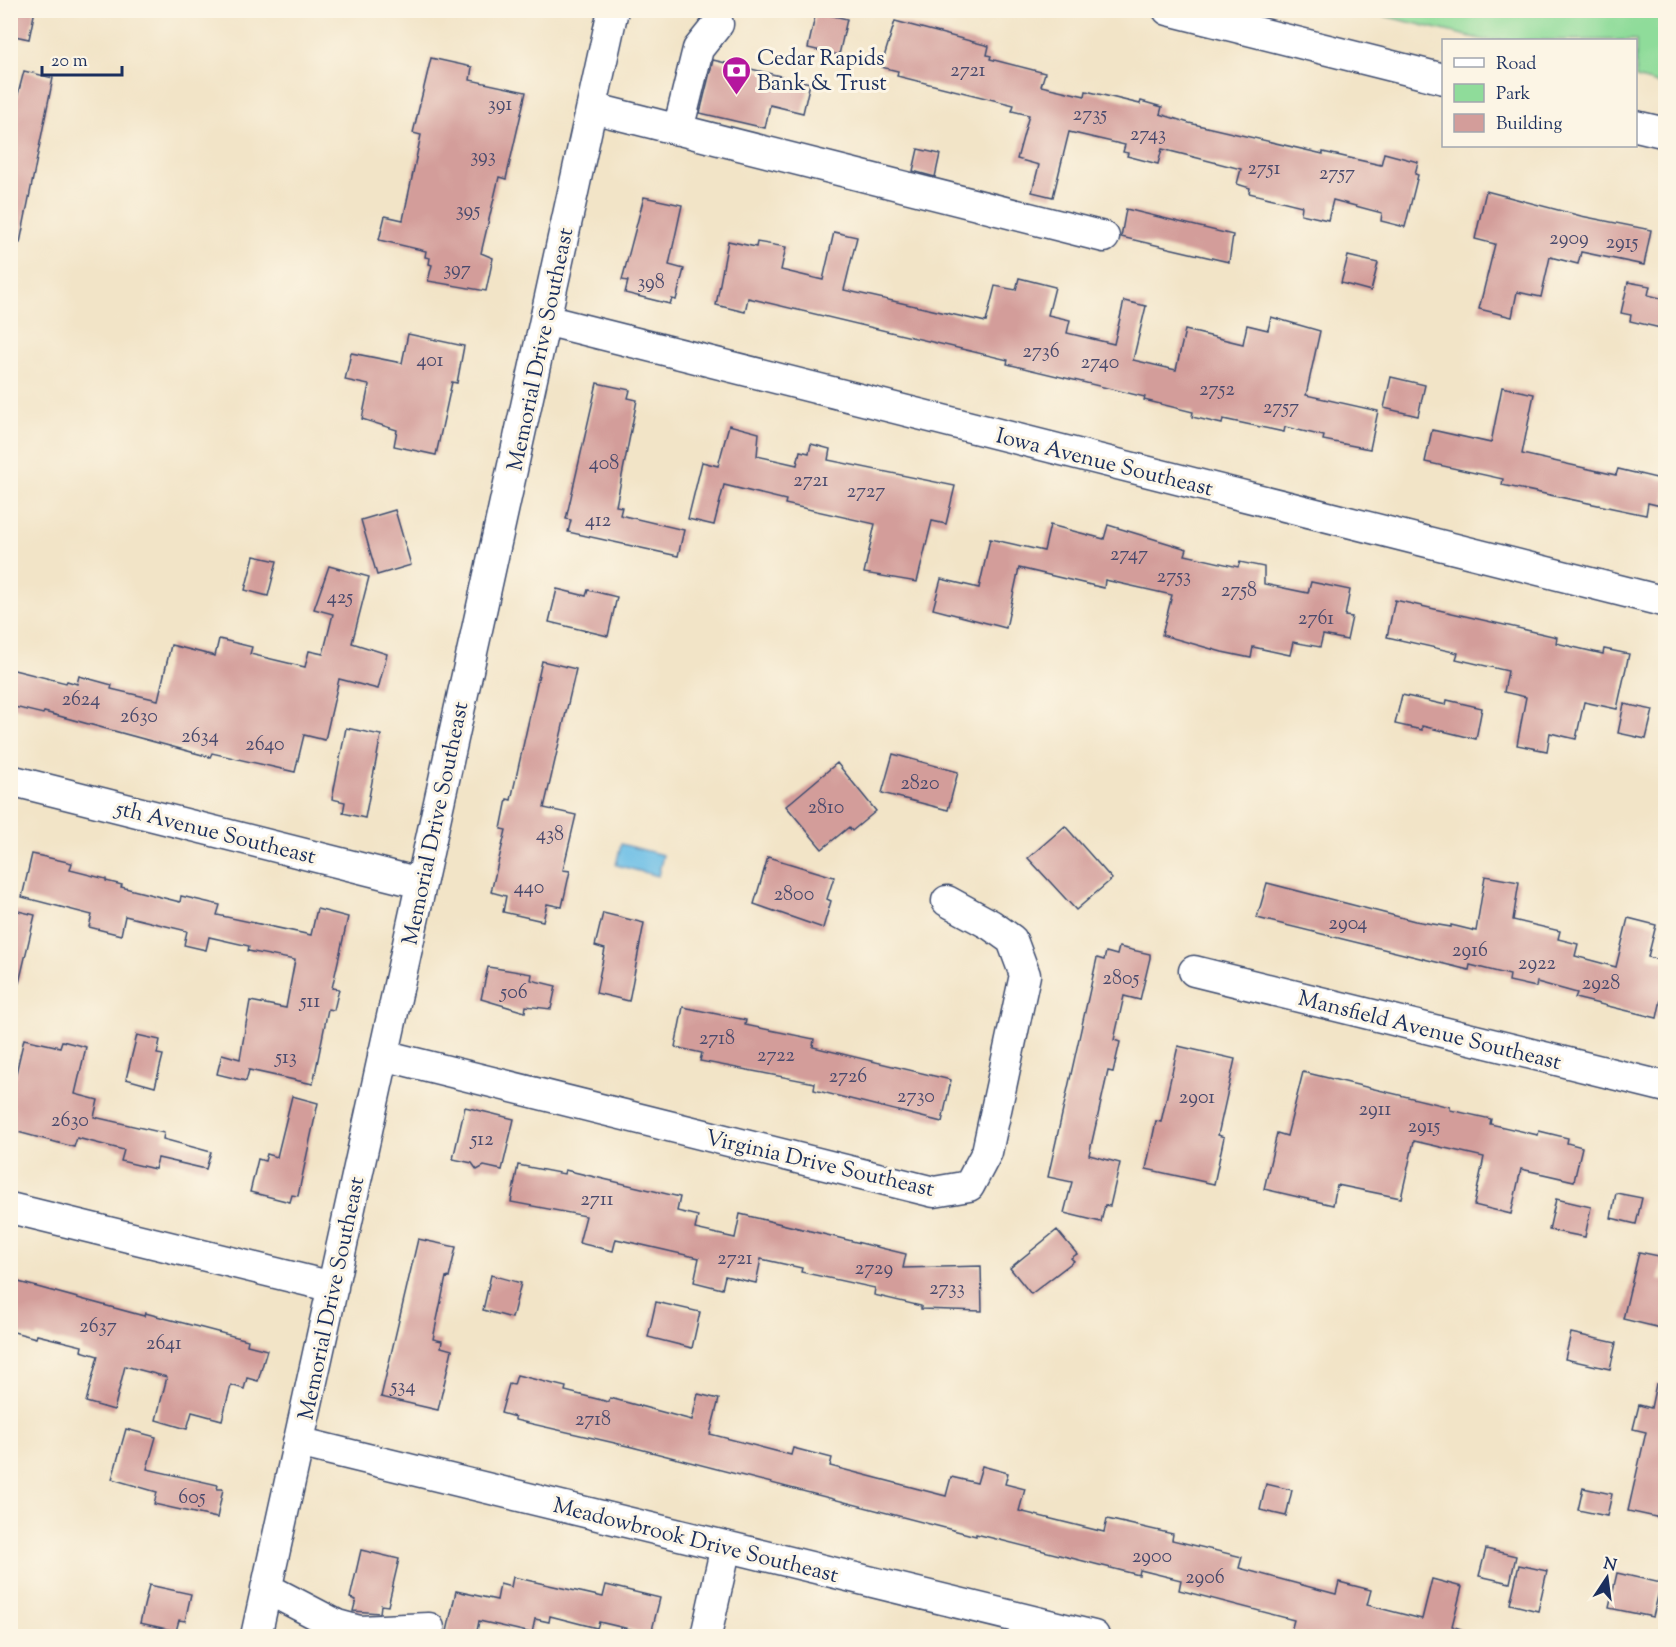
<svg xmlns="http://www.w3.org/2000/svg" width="1676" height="1647" font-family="'Sorts Mill Goudy',serif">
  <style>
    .green { fill: #8fdc9a; stroke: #55867c; stroke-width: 1.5 }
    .water { fill: #6abee6; stroke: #4276a2; stroke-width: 1.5 }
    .building { fill: #d39d9a }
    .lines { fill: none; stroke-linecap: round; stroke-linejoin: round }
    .minor-casing { stroke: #3b4a6e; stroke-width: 33 }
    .minor { stroke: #fff; stroke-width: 30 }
    .labels { text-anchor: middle; stroke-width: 6; stroke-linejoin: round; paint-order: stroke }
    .number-label { font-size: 20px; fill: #494a6d }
    .poi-label { font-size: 22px; fill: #1b2f5e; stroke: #fcf5e5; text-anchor: start }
    .street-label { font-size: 22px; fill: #1b2f5e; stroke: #fcf5e5 }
  </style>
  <rect width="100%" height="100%" fill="#fcf5e5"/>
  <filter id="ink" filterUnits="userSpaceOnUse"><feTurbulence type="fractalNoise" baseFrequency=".0167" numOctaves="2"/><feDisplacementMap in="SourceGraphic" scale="12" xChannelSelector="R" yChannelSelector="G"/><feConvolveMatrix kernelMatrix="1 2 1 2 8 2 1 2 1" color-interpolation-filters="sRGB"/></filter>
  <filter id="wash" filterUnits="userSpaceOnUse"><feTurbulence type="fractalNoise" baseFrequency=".008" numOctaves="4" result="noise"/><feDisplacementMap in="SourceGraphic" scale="24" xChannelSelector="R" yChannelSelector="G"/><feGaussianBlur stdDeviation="1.35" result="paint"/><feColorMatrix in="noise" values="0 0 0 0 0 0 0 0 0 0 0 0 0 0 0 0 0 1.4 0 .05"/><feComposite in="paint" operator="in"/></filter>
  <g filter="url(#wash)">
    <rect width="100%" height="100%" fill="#f2e4c7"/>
    <path class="green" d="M1363,11H1665V86L1636,78V40H1484Z"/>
    <path class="water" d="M621,844L663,855L658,876L616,865Z"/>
    <g id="blocks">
      <path class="building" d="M10,10H35L29,39L10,35Z
        M816,12L847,19L839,55L808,48Z
        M895,21L989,46L987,55L991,56L990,59L1045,73L1041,86L1085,96L1086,91L1140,104L1141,101L1162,107L1160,114L1189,123L1323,154V152L1381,165L1384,153L1418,162L1415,174L1418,175L1405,227L1381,221L1382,213L1333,200L1328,220L1301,214L1302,206L1249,193L1250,188L1237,184L1241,169L1162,149L1158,164L1127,156L1128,153L1123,152L1125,145L1069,132L1053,197L1032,192L1039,165L1017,159L1029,115L1012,111L1014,105L897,76L898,71L881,67Z
        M431,58L472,67L470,80L526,92L506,179L499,177L481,253L493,258L486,291L428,281L432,265L429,264L430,258L425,257L426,251L379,240L385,216L403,220L421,135L413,133Z
        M713,60L810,83L803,113L770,105L765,128L700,113Z
        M24,71L53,78L20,243L10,242V125Z
        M918,149L940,154L935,177L913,171Z
        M1486,191L1581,216L1651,230L1644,265L1581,252L1578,264L1550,257L1541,297L1517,292L1512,317L1479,309L1495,244L1475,239Z
        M644,197L682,205L669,265L684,269L676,300L672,299L670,304L625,293L628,281L622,280Z
        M1126,209L1233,235L1229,262L1121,237Z
        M834,232L857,237L844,290L986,322L995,286L1016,290L1019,278L1055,287L1048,315L1070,320L1067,333L1114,344L1124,301L1146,306L1133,360L1176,370L1185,330L1243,344L1247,325L1268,330L1271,317L1320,331L1306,395L1378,411L1370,449L1323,440L1324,436L1285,427L1284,432L1223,419L1222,424L1192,417L1193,412L1144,400L1145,397L1007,364L1008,360L748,298L745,312L716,305L728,241L756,247L757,242L786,247L781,270L823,280Z
        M1348,256L1378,263L1371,291L1341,283Z
        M1628,282L1650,286L1648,295L1665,299V329L1630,321L1631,315L1621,313Z
        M408,334L464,346L457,383L452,382L436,455L394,446L397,430L362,419L369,385L345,380L351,353L402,363Z
        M1391,377L1425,385L1418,416L1384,408Z
        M597,383L630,390L628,398L637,400L616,506L622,507L620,515L684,530L678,556L568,532L571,520L566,519Z
        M1502,387L1534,394L1522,454L1616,475L1618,469L1665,480V507L1648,503L1646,515L1641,514L1502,485L1503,479L1425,462L1432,430L1491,443Z
        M729,425L759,433L757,456L797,465L800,451L809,453L811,444L830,449L828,460L955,486L946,524L932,521L917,582L864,573L875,524L785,504L786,500L724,485L714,525L688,519L702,462L718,466Z
        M395,510L411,565L377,575L361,520Z
        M1050,525L1104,539L1108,525L1187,549L1185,555L1238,567L1240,562L1264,567V584L1308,593L1311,582L1350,590L1345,616L1352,617L1347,640L1323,635L1320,647L1293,642L1290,655L1253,647L1251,658L1222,652L1162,635L1172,595L1105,580L1104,588L1019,568L1006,628L933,609L941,579L979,588L990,539L1044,551Z
        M254,556L277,561L268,596L245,590Z
        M329,566L369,577L352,643L387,654L378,689L339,679L325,740L304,735L295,772L212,753L210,757L44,712L43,714L10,706V669L66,683L67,681L77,684L79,676L112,685L111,689L158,700L171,645L215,656L219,639L252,647L250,654L305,667L309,651L323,654L333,614L314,609Z
        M557,589L586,596L588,590L617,597L608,636L549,622Z
        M1395,600L1557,637L1556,643L1603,654L1604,649L1629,654L1617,709L1584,702L1576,739L1550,733L1547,751L1517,745L1526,697L1504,692L1508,671L1456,659L1458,653L1387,637Z
        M542,661L576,669L544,808L576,815L563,870L570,871L562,907L547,904L543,921L503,912L506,896L491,892L506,830L501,829L507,799L511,800Z
        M1402,695L1446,705L1447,700L1482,708L1476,739L1422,726V730L1395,724Z
        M1624,704L1653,710L1646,739L1618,733Z
        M346,728L381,735L365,818L343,813L345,802L332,799Z
        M893,754L958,772L948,810L882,793Z
        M837,763L876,811L852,831L849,827L822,849L786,806Z
        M1065,826L1112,879L1076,910L1028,858Z
        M32,854L72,863L70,870L106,879V881L122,885L121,887L180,902L181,896L220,905L217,915L311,935L317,909L348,917L332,988L339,989L334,1010L328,1009L313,1084L249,1070L246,1081L217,1074L222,1054L240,1059L250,1001L286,1008L295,960L248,951L249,946L209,937L206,950L184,945L187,931L125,916L121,935L89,927L92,915L22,897Z
        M768,857L834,877L827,899L831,901L823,928L754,904Z
        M1485,876L1519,882L1513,920L1560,931L1558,939L1578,944L1575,956L1616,967L1628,918L1656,925L1648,957L1665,961V991L1663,990L1657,1018L1575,998L1577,993L1537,982L1536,987L1509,981L1510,975L1470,965L1469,970L1257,918L1267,883L1415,921L1451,927V925L1476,931Z
        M10,909L35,915L19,983L10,982Z
        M603,913L644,923L629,1001L596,993L605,949L595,946Z
        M1119,947L1150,954V958L1140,1000L1124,996L1114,1040L1120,1042L1113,1072L1108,1071L1089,1155L1120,1163L1110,1206L1105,1205L1101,1222L1064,1213L1072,1182L1048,1177L1097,958L1104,960L1106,952L1117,955Z
        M488,967L532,974L531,980L556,986L551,1009L526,1006L525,1012L481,999Z
        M683,1007L746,1020L745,1025L814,1039L813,1047L951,1080L942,1122L814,1090L815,1083L700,1061L702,1053L675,1047Z
        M137,1035L160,1040L157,1054L163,1055L155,1087L126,1079Z
        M24,1039L60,1047L62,1041L86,1047L75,1094L98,1100L94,1117L164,1133L163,1139L211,1152L206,1169L158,1158L155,1169L121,1161L124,1150L77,1138L74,1147L10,1130V1099Z
        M1178,1046L1235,1059L1218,1135L1224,1137L1214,1184L1146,1169L1156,1121L1161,1122Z
        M1303,1072L1450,1107V1110L1491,1119L1490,1124L1538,1135L1539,1131L1568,1138L1567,1143L1582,1147L1574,1181L1521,1169L1511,1214L1474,1205L1484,1157L1414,1141L1401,1198L1337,1185L1333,1205L1264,1189L1277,1133L1287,1136Z
        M292,1096L318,1103L298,1196L292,1195L290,1202L250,1192L258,1159L265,1161L267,1154L277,1157Z
        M465,1107L514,1119L502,1170L484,1166L477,1170L472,1163L453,1159Z
        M518,1165L564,1174L565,1170L680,1197L677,1211L698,1216L695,1229L735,1238L740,1214L906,1254L903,1268L981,1266L982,1311L921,1309V1306L874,1295L875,1288L801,1272L802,1268L761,1259L756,1283L725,1276L722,1289L694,1282L699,1258L616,1239L613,1251L579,1243L586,1216L511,1202Z
        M1616,1193L1642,1198L1636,1224L1611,1218Z
        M1556,1199L1591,1207L1585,1237L1549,1230Z
        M1057,1230L1077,1254L1071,1258L1074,1261L1031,1294L1010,1268Z
        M418,1239L456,1247L449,1278L446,1277L433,1339L442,1341L441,1347L452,1350L438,1410L381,1397Z
        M1639,1252L1664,1257L1658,1280L1665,1281V1329L1623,1319Z
        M491,1275L521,1283L512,1318L483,1310Z
        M15,1281L144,1316L145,1313L248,1340L247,1345L267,1350L258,1381L247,1378L244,1389L231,1385L222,1420L192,1412L187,1429L156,1420L167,1377L125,1366L114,1410L86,1402L98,1356L81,1351L82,1346L37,1335L36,1338L10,1331V1297Z
        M656,1302L700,1312L692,1348L648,1337Z
        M1571,1333L1616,1343L1610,1369L1565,1359Z
        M517,1375L566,1387L565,1391L609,1402L610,1398L692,1420L698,1394L719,1399L710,1434L791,1455L793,1448L832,1458L830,1466L946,1496L951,1477L977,1483L982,1466L1008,1473L1005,1484L1025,1489L1019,1511L1104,1532L1107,1519L1173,1534L1172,1540L1242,1557L1239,1568L1336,1594L1339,1582L1371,1590L1367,1605L1422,1619L1432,1579L1462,1587L1452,1626L1461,1629L1460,1636H1313L1291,1631L1294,1620L1179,1590L1181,1580L1140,1570L1139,1575L976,1534V1536L632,1447L515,1420V1417L501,1413L509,1384L514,1385Z
        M1656,1384H1665V1519L1628,1511L1646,1432L1633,1429L1639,1405L1651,1408Z
        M126,1429L156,1437L147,1469L218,1485L217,1489H223L217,1518L154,1504L157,1492L112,1479Z
        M1266,1484L1292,1490L1286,1516L1260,1510Z
        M1583,1488L1612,1494L1607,1516L1578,1510Z
        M1486,1549L1516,1556L1510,1583L1479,1576Z
        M361,1550L399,1559L388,1606L381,1605L380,1613L353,1611L356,1600L350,1598Z
        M1519,1565L1547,1571L1538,1611L1510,1604Z
        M1617,1573L1661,1583L1653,1617L1609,1608Z
        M513,1577L603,1597L606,1585L660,1598L651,1634L599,1622L597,1628L550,1616L549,1622L535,1619L532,1633L479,1621L476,1636H446L456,1591L497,1600L500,1584L511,1587Z
        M149,1585L191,1594L185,1621L179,1620L176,1631L140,1623Z"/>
    </g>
  </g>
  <g filter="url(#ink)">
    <use href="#blocks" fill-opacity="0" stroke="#3b4a6e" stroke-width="1.5"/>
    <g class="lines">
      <defs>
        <path id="minor" d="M1168,10L1444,79
          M592,108L1104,237
          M1636,126L1666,133
          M678,130L698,49L718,24
          M545,320L1666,602
          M10,780L420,883
          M1194,971L1666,1087
          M383,1055L934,1192L969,1186L987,1152L1025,975L1012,940L991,925L947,901
          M10,1208L333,1287
          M298,1442L1094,1636
          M266,1588L337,1625L359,1631L429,1628
          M256,1636L613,10
          M706,1636L726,1546"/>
      </defs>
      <use href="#minor" class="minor-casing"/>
      <use href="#minor" class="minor"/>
    </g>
  </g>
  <defs>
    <symbol id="bank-pin" viewBox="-11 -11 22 30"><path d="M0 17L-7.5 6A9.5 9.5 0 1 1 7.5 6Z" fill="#b5179e" stroke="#fcf5e5"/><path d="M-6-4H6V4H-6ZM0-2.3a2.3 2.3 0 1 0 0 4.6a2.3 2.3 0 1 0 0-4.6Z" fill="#fff"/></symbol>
  </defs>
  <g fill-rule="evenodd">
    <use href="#bank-pin" x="720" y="54" width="33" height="45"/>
  </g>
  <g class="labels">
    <g class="number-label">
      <text x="968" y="76">2721</text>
      <text x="500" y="110">391</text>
      <text x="1090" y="120">2735</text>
      <text x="1148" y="140">2743</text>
      <text x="483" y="162">393</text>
      <text x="1264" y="174">2751</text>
      <text x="1337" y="179">2757</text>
      <text x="468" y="216">395</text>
      <text x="1569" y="244">2909</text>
      <text x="1622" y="248">2915</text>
      <text x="457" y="275">397</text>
      <text x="651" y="288">398</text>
      <text x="1041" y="357">2736</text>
      <text x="430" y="366">401</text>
      <text x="1100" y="368">2740</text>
      <text x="1217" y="395">2752</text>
      <text x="1281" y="413">2757</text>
      <text x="604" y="469">408</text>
      <text x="811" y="486">2721</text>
      <text x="866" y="497">2727</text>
      <text x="598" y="526">412</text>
      <text x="1129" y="560">2747</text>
      <text x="1174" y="582">2753</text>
      <text x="1239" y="596">2758</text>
      <text x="340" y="603">425</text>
      <text x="1316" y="624">2761</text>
      <text x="81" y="705">2624</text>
      <text x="139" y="722">2630</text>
      <text x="200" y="742">2634</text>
      <text x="265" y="750">2640</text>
      <text x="920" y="789">2820</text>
      <text x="826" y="813">2810</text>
      <text x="550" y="840">438</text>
      <text x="529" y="893">440</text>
      <text x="794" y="900">2800</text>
      <text x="1348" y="929">2904</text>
      <text x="1470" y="956">2916</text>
      <text x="1537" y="969">2922</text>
      <text x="1121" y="984">2805</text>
      <text x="1601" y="989">2928</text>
      <text x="514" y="998">506</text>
      <text x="310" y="1007">511</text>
      <text x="717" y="1044">2718</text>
      <text x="776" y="1061">2722</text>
      <text x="286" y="1063">513</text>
      <text x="848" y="1082">2726</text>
      <text x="916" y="1102">2730</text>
      <text x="1197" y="1103">2901</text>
      <text x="1375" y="1115">2911</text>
      <text x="70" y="1126">2630</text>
      <text x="1424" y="1132">2915</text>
      <text x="482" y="1145">512</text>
      <text x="597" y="1205">2711</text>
      <text x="735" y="1264">2721</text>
      <text x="874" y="1274">2729</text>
      <text x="947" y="1294">2733</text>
      <text x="98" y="1332">2637</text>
      <text x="164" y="1349">2641</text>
      <text x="403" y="1392">534</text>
      <text x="593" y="1425">2718</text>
      <text x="192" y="1503">605</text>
      <text x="1152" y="1562">2900</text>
      <text x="1205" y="1583">2906</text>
    </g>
    <g class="poi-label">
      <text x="757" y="65">Cedar Rapids<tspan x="757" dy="25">Bank &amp; Trust</tspan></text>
    </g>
    <g class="street-label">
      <text transform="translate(539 349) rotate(-78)" y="8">Memorial Drive Southeast</text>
      <text transform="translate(1105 461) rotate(14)" y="8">Iowa Avenue Southeast</text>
      <text transform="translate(434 823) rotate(-78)" y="8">Memorial Drive Southeast</text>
      <text transform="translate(216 831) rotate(14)" y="8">5th Avenue Southeast</text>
      <text transform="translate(1430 1029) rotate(14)" y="8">Mansfield Avenue Southeast</text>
      <text transform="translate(820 1162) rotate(13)" y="8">Virginia Drive Southeast</text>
      <text transform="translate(330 1298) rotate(-78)" y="8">Memorial Drive Southeast</text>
      <text transform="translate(696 1539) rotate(14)" y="8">Meadowbrook Drive Southeast</text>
    </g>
  </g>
  <rect width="1676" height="1647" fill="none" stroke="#fcf5e5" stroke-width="36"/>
  <rect x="1442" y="39" width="195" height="108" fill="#fcf5e5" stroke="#a2a6af" stroke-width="1.5"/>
  <rect x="1454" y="58" width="30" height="9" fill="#ffffff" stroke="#a2a6af" stroke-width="1.5"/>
  <text x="1496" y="69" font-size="18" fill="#1b2f5e">Road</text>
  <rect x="1454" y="84" width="30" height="18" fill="#8fdc9a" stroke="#a2a6af" stroke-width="1.5"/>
  <text x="1496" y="99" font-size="18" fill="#1b2f5e">Park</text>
  <rect x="1454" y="114" width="30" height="18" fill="#d39d9a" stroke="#a2a6af" stroke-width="1.5"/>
  <text x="1496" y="129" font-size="18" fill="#1b2f5e">Building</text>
  <g transform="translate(1607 1578) rotate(13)" stroke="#fcf5e5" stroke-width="4.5" paint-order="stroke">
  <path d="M0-4.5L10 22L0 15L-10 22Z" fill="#1b2f5e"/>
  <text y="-9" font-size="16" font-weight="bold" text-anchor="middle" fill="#1b2f5e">N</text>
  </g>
  <path d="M42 66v9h80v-9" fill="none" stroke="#1b2f5e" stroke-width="3"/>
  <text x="51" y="66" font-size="18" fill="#1b2f5e" stroke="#fcf5e5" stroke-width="4.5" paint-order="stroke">20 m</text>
</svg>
